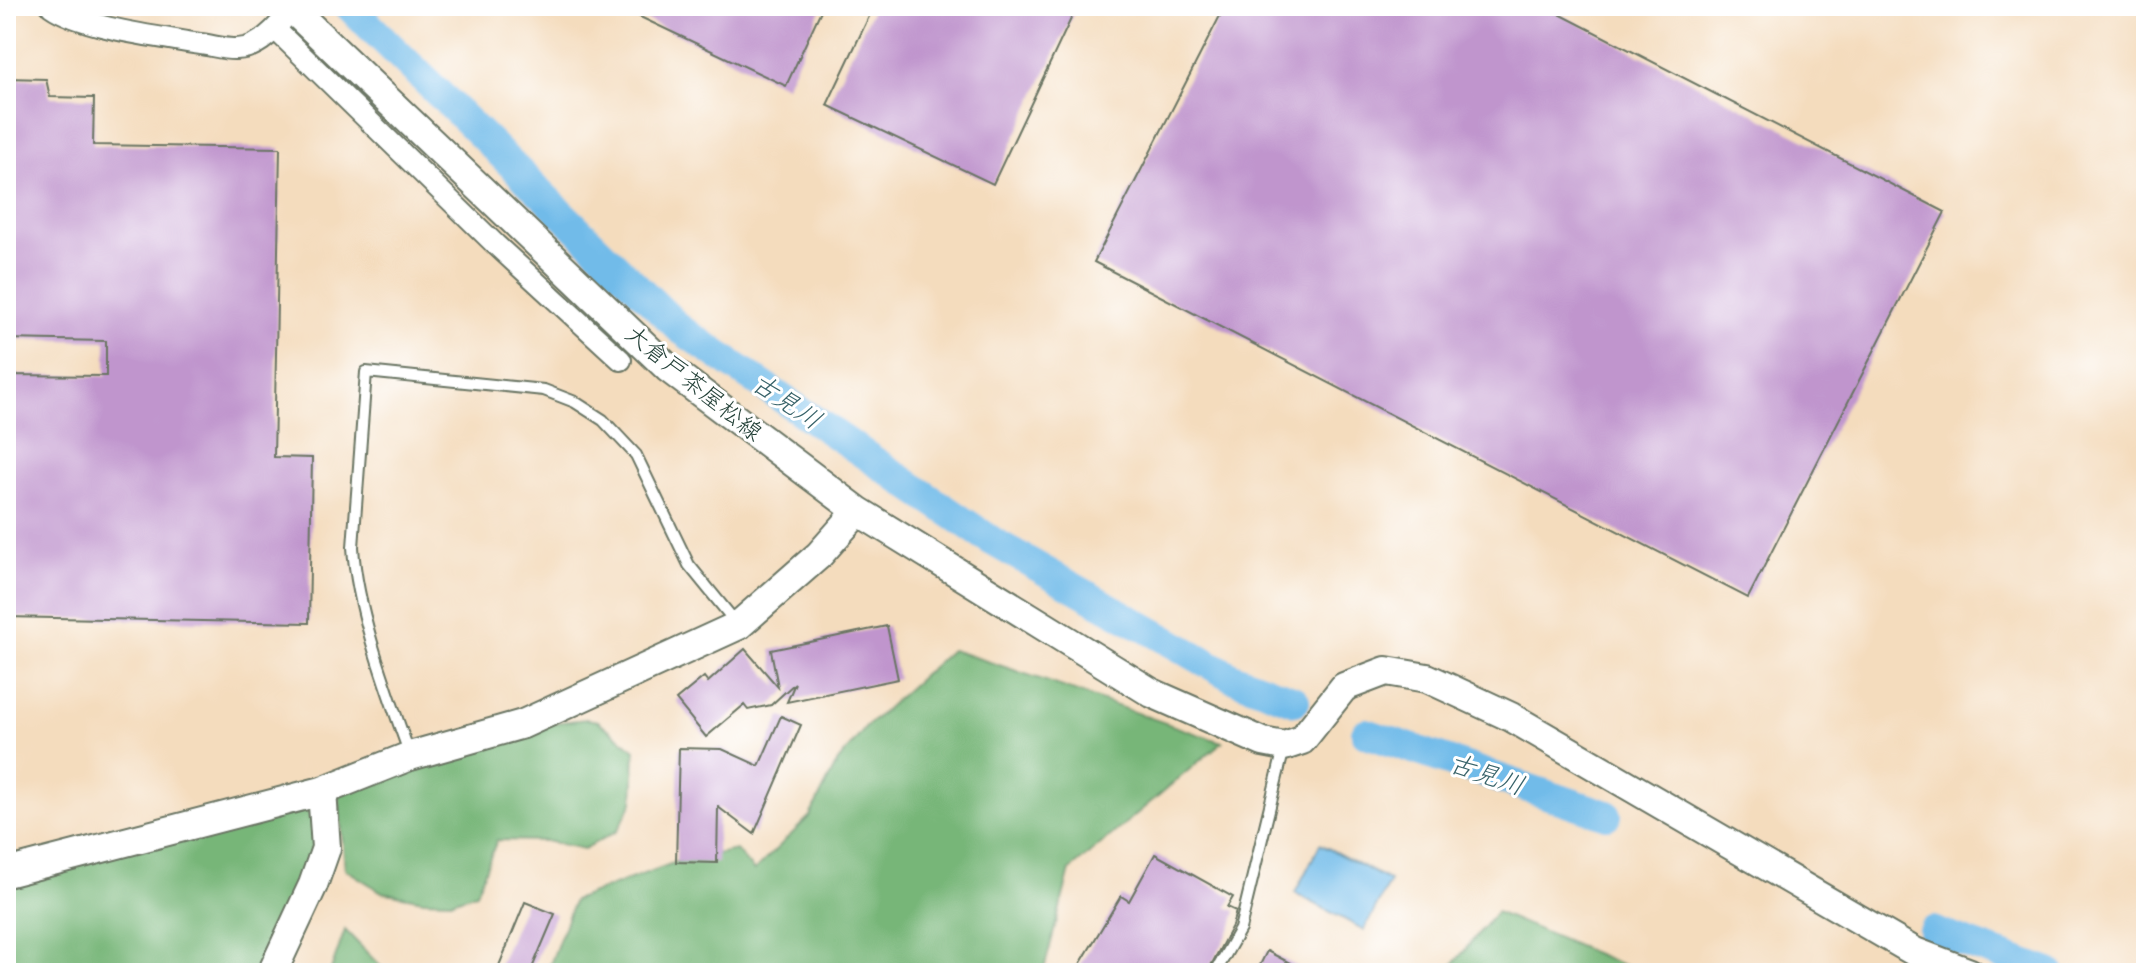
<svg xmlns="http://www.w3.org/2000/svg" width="2152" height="979" font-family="Itim,'Klee One',sans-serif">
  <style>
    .forest { fill: #77b678; stroke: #4b7a56; stroke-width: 2 }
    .water { fill: #71bbe9; stroke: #487c8e; stroke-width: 2 }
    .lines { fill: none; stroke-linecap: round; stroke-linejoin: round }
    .river { stroke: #71bbe9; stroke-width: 30 }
    .building { fill: #c095cd }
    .lane-casing { stroke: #6a7564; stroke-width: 14 }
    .street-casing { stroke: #6a7564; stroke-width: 24 }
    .secondary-casing { stroke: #6a7564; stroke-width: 32 }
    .lane { stroke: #fff; stroke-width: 10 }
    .street { stroke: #fff; stroke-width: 20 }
    .secondary { stroke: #fff; stroke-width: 28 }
    .labels { text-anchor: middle; stroke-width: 6; stroke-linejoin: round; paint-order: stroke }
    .street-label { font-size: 24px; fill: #1f3d34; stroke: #fff }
    .water-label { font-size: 26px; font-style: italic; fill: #38636a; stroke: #fff }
  </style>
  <rect width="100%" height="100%" fill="#fff"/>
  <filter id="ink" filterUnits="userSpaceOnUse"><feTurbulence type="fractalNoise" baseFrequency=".0125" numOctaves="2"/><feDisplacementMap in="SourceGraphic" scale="16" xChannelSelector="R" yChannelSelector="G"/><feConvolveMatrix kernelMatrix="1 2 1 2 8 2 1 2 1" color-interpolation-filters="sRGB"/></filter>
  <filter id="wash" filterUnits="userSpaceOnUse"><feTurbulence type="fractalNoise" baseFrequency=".006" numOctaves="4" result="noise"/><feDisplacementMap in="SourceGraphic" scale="32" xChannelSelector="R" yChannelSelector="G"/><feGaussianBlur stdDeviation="1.8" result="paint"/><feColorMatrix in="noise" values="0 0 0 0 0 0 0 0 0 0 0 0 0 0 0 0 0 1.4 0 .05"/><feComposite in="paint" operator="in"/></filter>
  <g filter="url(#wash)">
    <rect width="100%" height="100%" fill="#f4dcbd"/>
    <path class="forest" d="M951,650C1043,677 1131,713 1222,742L1070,870L1043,973H547L574,900L676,862L736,850L754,871L810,816L837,763L867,726Z
      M587,719L598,721L635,750L633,802L617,831L584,849L545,841L497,840L476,893L452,901L423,900L382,892L345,869L337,777L560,722Z
      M300,796L326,848L271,973H6V873Z
      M1496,912L1642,973H1446Z
      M345,930L381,967L392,973H330Z"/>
    <path class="water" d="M1320,844L1390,881L1364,930L1295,893Z"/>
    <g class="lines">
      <path class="river" d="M349,6L680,329L992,541L1232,677L1295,701
        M1366,733L1607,815
        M1933,931L2050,973"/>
    </g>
    <g id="blocks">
      <path class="building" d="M617,6H823L786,86Z
        M874,6H1077L993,184L827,105Z
        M1225,6H1544L1945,212L1748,598L1094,262Z
        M6,78L46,79L50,97L94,98L93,145L280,148L274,457L312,458L309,623L6,617V375L106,376V341L6,339Z
        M887,626L898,679L787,702L795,683L771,705L748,710L744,705L706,737L676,700L704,677L708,682L745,649L778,687L771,650Z
        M781,716L801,725L754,834L718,807L717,863L676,862L679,748L722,749L759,766Z
        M1155,854L1233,897L1227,907L1236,911L1232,926L1207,973H1090L1079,966L1121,896L1129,901Z
        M525,902L555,914L530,973H496Z
        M1267,951L1309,973H1256Z"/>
    </g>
  </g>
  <g filter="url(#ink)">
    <use href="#blocks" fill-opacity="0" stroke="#6a7564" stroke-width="2"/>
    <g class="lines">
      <defs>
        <path id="lane" d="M410,755C388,693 357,612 353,547L366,372L544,390L575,402L603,420L636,455L689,565L737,624
          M1215,973L1240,929L1284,748"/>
        <path id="street" d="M51,6C82,28 160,37 200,44C211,45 225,50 236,49C255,49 270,35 282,21
          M275,29L495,244L621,360"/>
        <path id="secondary" d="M289,6L668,368L858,511L1152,693L1263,742L1284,746L1302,740L1344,687L1386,671L1427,678L1511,717L1915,952L1970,973
          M6,873L322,791L410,756L523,724L739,625L819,555L858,511
          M272,973L313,885L326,848L322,791"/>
      </defs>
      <use href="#lane" class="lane-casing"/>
      <use href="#street" class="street-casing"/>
      <use href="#secondary" class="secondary-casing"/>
      <use href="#lane" class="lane"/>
      <use href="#street" class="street"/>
      <use href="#secondary" class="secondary"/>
    </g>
  </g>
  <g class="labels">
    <g class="street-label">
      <text transform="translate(694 383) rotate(39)" y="8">大倉戸茶屋松線</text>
    </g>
    <g class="water-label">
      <text transform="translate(787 401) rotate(34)" y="9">古見川</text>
      <text transform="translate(1487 774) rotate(19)" y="9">古見川</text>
    </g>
  </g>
  <rect width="2152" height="979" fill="none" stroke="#fff" stroke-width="32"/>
</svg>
